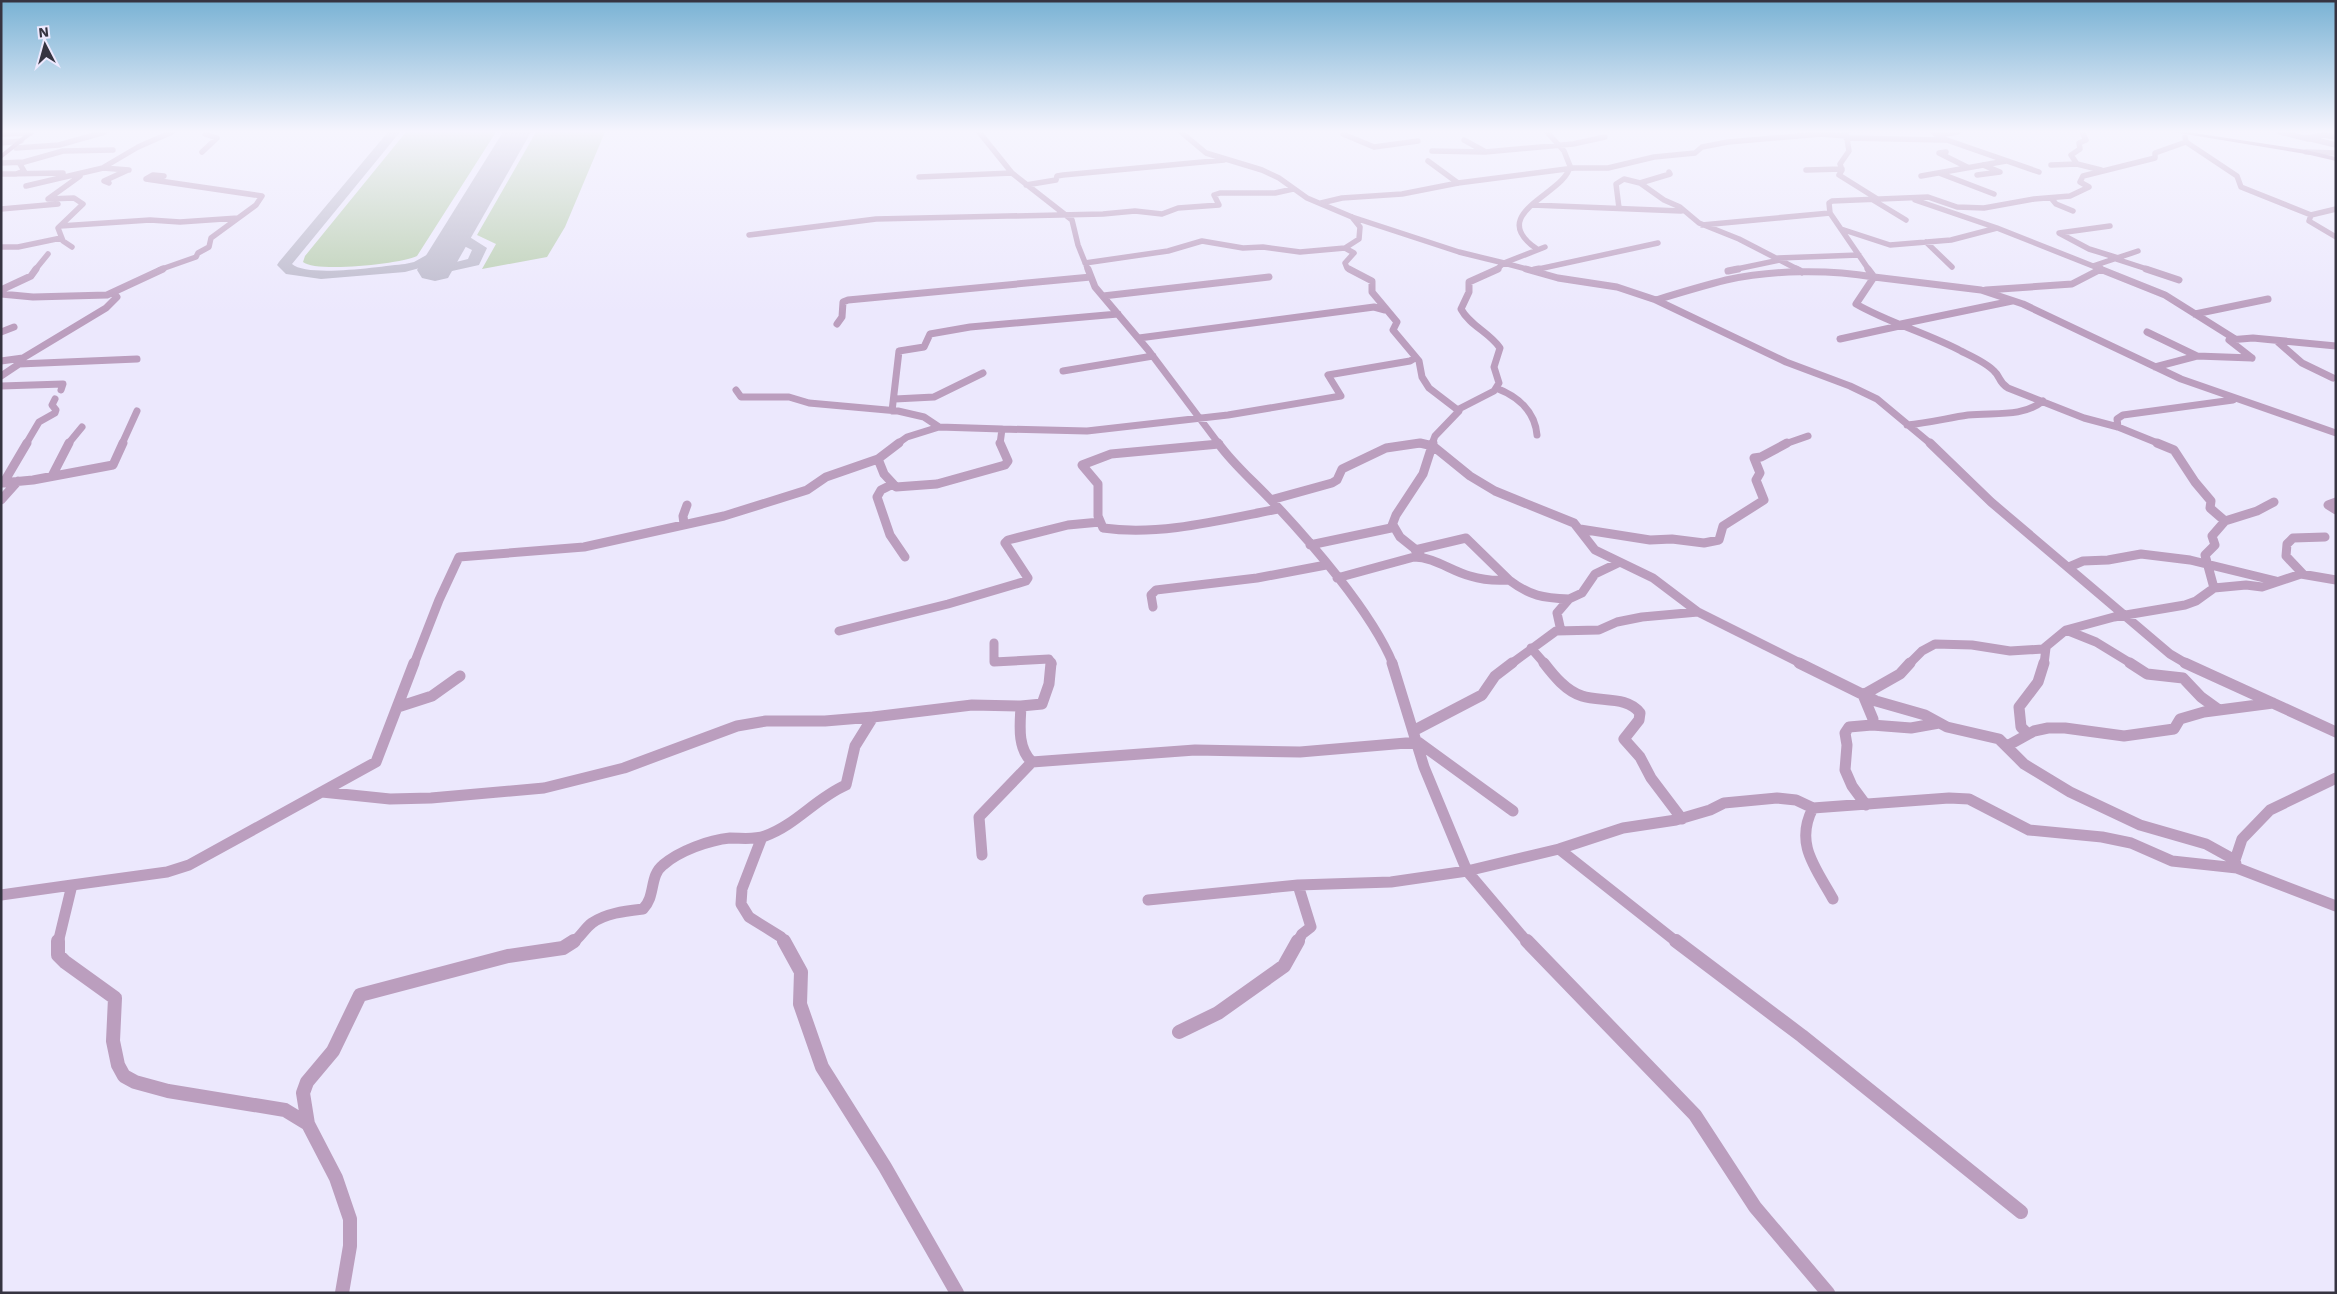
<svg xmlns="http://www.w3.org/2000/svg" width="2337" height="1294" font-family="'Work Sans',sans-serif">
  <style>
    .green { fill: #b9ceb0 }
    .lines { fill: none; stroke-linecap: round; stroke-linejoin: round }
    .taxiway { fill: #bbb8ca; fill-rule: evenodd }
    .runway { fill: #bbb8ca; fill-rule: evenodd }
    .street-far4 { stroke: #bb9ebe; stroke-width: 5.5 }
    .street-far3 { stroke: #bb9ebe; stroke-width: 7 }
    .street-far2 { stroke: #bb9ebe; stroke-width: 9 }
    .street-far1 { stroke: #bb9ebe; stroke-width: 11 }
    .street { stroke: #bb9ebe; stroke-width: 14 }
    .secondary { fill: #a378a7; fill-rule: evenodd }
  </style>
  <rect width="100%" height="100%" fill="#ece8fd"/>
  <path class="green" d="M406,132H496L417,256C401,264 316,273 303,262L305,256Z
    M536,132H605L565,227L547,257L482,269L496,244L477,235Z"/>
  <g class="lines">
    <path class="taxiway" d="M388,132H400L292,264C308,278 383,266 405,264L414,262L448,243L455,247L438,259L439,261L452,263L468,259L472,250L454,241L450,233L457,229L487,248L479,265L452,271L427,266L405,272L321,279L286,274L277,265L279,262Z"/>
    <path class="runway" d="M503,132H531L448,278L435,281L422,278L417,270Z"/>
    <path class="street-far4" d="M979,132L1012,173L1072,220L1078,245L1088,270
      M1181,132L1206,153L1262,170L1279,178L1307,198L1352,217L1459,252L1504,263L1496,270
      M1933,132L1941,138L2039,172
      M2280,132L2308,139
      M1846,133L1849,151L1840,164L1842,170L1839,175L1879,200
      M1,134L31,133
      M1343,134L1374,147L1418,141
      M1937,135L1958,132
      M2185,137L2186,142L2237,176L2241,187L2311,215L2309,221L2336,237
      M2336,137L2324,135L2307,138L2336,145
      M1846,138L1945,140
      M1464,140L1484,151
      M1,143L21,141
      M16,148L59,145L105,132
      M1432,151L1485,152L1573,144L1605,137
      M202,152L217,138L205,134L206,132
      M1946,152L1939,153L1967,167
      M2306,152L2336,153
      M1428,161L1458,183
      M1,163L24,162
      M2077,164L2071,155L2080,149L2079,143L2086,140L2082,132
      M2051,165L2077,164L2101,170
      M104,167L138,147L172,132
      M1806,170L1842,169
      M1669,172L1670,174L1640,183L1664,200L1680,207L1699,223L1739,239L1799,270
      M1939,173L1994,194
      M1,174L63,173
      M16,174L24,171L20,164L24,162L63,151L113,150
      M1977,175L2000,172L1983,165
      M1921,176L2006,161
      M919,177L1012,173
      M109,183L104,181L128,170
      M1026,185L1056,180L1057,176L1063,175L1224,160
      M26,186L103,168L129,170
      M2051,198L2056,204L2073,211
      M1873,200L1906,220
      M1915,200L1997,228L2103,270
      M1321,203L1342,198L1402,194L1458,183L1574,168H1608L1654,157L1695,153L1702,147L1728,142L1821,134L1847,136
      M1532,205L1681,211
      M1619,208L1616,184L1624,179L1640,183
      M1,209L58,204
      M1830,213L1869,270
      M2311,215L2336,209
      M1702,225L1830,213L1829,203L1832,201L1928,197L1957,207L1984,208L2034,199L2070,196L2089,187L2080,182L2083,176L2155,158V153L2186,142
      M60,226L150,220L180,222L238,218
      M2110,226L2059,233L2089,249L2118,258
      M1841,229L1890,245L1951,240L1997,228
      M749,235L876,219L1103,214L1135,211L1162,214L1178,208L1219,205L1214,195L1220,193H1275L1293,189
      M1926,242L1952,267
      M1,247H18L61,238
      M72,247L63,241L58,228L83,204L74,198L48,199L80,176L78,175
      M1537,249C1484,213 1566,194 1570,166L1564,151L1547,132
      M1778,258L1859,255
      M2116,259L2150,270
      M1085,263L1168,251L1202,241L1243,248L1263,247L1300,252L1345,248
      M1504,263L1530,270
      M1504,263L1545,247
      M2093,266L2138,251
      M35,270L48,254
      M159,270L196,257L198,253L209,247L211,238L256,205L262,196L146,179L153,175L164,176
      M1351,270L1347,268L1345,263L1354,253L1345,248L1359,239L1360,227L1352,217
      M1534,270L1658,243
      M1732,270L1780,260
      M2099,270L2101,269"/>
    <path class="street-far3" d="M1088,269L1095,287L1149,351L1219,444
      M1349,269L1372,281V292L1397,322L1393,330L1419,361L1422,377L1429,388L1459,411L1435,436L1432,444
      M1526,269L1558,278L1617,287L1656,300L1786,362L1850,386L1877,399L1931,444
      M1796,269L1802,272
      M1868,269L1874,277L1981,290L2023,304L2181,379L2336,433
      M2100,269L2165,295L2235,339
      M2146,269L2179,280
      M1534,270L1539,269
      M1728,271L1738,269
      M1,290L31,276L36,269
      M1986,290L2072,284L2101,269
      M1,294L33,297L107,295L163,269
      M1103,296L1269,277
      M1656,300C1679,293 1702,286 1726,280C1773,270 1827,269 1874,277L1856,304C1889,323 1927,333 1961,351C1971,356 1987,363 1994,371C2001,377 1998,382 2008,388L2084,418L2118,427L2160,444
      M2195,314L2268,299
      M837,324L842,317L843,302L848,300L1091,277
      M1901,324L2012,301
      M1,332L14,327
      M2147,332L2197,356
      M1139,338L1374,307L1385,310
      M1840,339L1904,325
      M2278,342L2302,363L2333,378
      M23,358L106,308L117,297L114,293
      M2252,358L2229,340L2253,338L2336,346
      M1,361L23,358L19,364L1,376
      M19,364L137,359
      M2155,367L2197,356L2252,358
      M1063,371L1153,356
      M1,386L63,384L61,390
      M1496,388C1517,396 1535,411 1537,435
      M736,390L741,397H789L809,403L898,411L924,417L939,427L1002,429
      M895,399L934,397L983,373
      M1457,410L1494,391L1499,383L1494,367L1500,348C1489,332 1470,326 1461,309L1469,292V282L1498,269
      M892,411L899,351L924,347L930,334L970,327L1118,314
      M1907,425C1928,423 1948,418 1968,415C1993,412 2022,418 2043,401
      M2118,427L2117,419L2123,415L2233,400
      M26,444L39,422L55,413L56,410L52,405L55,399
      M68,444L82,427
      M122,444L137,411
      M897,444L907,437L939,427
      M1000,444L1002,429L1087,431L1228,415L1341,396L1328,375L1410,361L1415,358
      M1216,444H1219
      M1411,444H1426
      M1785,444L1808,436"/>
    <path class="street-far2" d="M1218,443C1233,464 1252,480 1270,499C1309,540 1372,612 1393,664
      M1420,443L1433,446L1470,476L1495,491L1574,523L1595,550L1653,578L1698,612L1802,664
      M1930,443L1991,502L2170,654L2187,664
      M2157,443L2174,450L2195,482L2211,501L2210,508L2225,521
      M1219,444L1111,454L1082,465L1098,484V516L1103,528C1161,536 1221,520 1278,509
      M878,459L899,443
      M52,476L69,443
      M4,482L27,443
      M1,483L33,480L113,465L123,443
      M893,484L881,490L877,497L890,535L905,557
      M1,500L18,481
      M1271,500L1332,483L1337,480L1342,469L1386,448L1420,443
      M2336,502L2328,505L2336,510
      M684,524L683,516L687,505
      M1393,525L1400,537L1420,553
      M1580,529L1650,540L1672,539L1704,543L1719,540L1723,526L1764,500L1756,480L1760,473L1754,458L1761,457L1787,443
      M1310,545L1391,528L1396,515L1423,474L1433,443
      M1415,550L1466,538L1509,580
      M2069,567L2083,561L2108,560L2141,554L2190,560L2276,581
      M2303,574L2286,556L2287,544L2293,538L2325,537
      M1337,578L1414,557C1434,557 1451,571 1470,576C1483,580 1496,581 1509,580C1530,596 1543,598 1569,599
      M2214,588L2246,585L2262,587L2301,574L2336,580
      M1153,607L1151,595L1156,590L1257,578L1326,565
      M2066,630L2114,617L2185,605L2196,601L2214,588L2205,555L2215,545L2212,536L2225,521L2257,511L2274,502
      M839,631L948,604L1026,581L1028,578L1005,543L1008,540L1068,525L1100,522
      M1561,631L1557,613L1569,599L1582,593L1595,574L1618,563
      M994,643V662L1049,659L1052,664
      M1531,648L1545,664
      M414,664L439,600L459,557L584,547L724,516L807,490L826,477L878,459L884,474L896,487L937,484L1005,465L1008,461L1000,443
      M1511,664L1556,631L1599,630L1617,622L1642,617L1698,612
      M1909,664L1922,651L1935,644L1972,645L2010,651L2043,649L2066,630L2096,642L2132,664
      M2044,664L2046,648"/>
    <path class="street-far1" d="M1392,663L1424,767L1467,871L1528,943
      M1544,663C1554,676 1566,691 1582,696C1600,702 1628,696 1640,713L1639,720L1624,739L1640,757L1651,778L1682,819
      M1799,663L1876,701L1925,715L1947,727L1999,739L2024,764L2070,792L2140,825L2206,844L2235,860L2237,868
      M2130,663L2147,674L2183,678L2201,697L2219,710
      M2185,663L2336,732
      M398,707L432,696L460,676
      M1872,725L1911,728L1939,723
      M1413,731L1482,695L1495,676L1512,663
      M2027,733L2021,727L2019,707L2038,682L2044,663
      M2007,746L2034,731L2048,728H2065L2124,736L2174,729L2180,719L2204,712L2273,703
      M1032,762C1017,748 1020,725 1021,706L1042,704L1049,684L1051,663
      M322,792L390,799L431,798L544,788L624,768L737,726L766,721H825L873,717
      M1866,805L1852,786L1845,770L1847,745L1845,733L1849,727L1872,725L1873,719L1863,695L1900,674L1910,663
      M1813,808C1794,844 1816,868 1833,899
      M762,837L742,889L741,904L749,917L781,937L784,943
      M1559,849L1678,943
      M982,855L979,817L1032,762L1195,750L1300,752L1418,742L1513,811
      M2235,860L2242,839L2270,810L2336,778
      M72,885L167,872L189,865L376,762L414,663
      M1,895L72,885L58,943
      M1148,900L1298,885L1391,882L1467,871L1559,849L1623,828L1676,820L1710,810L1724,803L1777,798L1796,800L1813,808L1949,798L1969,799L2029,830L2102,837L2131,843L2172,861L2237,868L2336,906
      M572,943C581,937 584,929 592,923C606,913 626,911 643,909C656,896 649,876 663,865C679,851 709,840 730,838C742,838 754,840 765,836C796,825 816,798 846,785L855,746L873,717L972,705L1021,706
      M1297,943L1302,934L1311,927L1298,885"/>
    <path class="street" d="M58,941V955L65,962L115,998L113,1041L118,1065L124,1076L135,1082L168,1091L285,1110L308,1124L336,1178L350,1219V1246L342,1293
      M784,941L801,972L800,1004L822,1067L885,1167L957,1293
      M1527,941L1695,1115L1755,1207L1828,1293
      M1676,941L1802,1036L2021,1212
      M1179,1032L1218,1013L1284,966L1298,941
      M308,1124L303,1093L307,1082L333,1051L360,995L508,956L563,948L574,941"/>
    <path class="secondary" d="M28,132H35L1,159V154Z
      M2173,132H2188L2306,150L2336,157V161L2306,154Z"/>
  </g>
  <linearGradient id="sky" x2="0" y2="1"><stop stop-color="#79b2d4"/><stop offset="0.42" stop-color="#f6f5fe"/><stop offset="1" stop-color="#f6f5fe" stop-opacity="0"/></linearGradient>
  <rect width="2337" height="313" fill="url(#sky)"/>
  <rect width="2337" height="1294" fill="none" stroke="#363441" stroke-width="5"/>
  <g transform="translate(45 45) rotate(354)" stroke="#ece8fd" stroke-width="4" paint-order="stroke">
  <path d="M0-4L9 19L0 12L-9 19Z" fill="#363441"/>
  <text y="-8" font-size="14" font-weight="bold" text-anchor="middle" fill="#363441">N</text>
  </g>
</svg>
